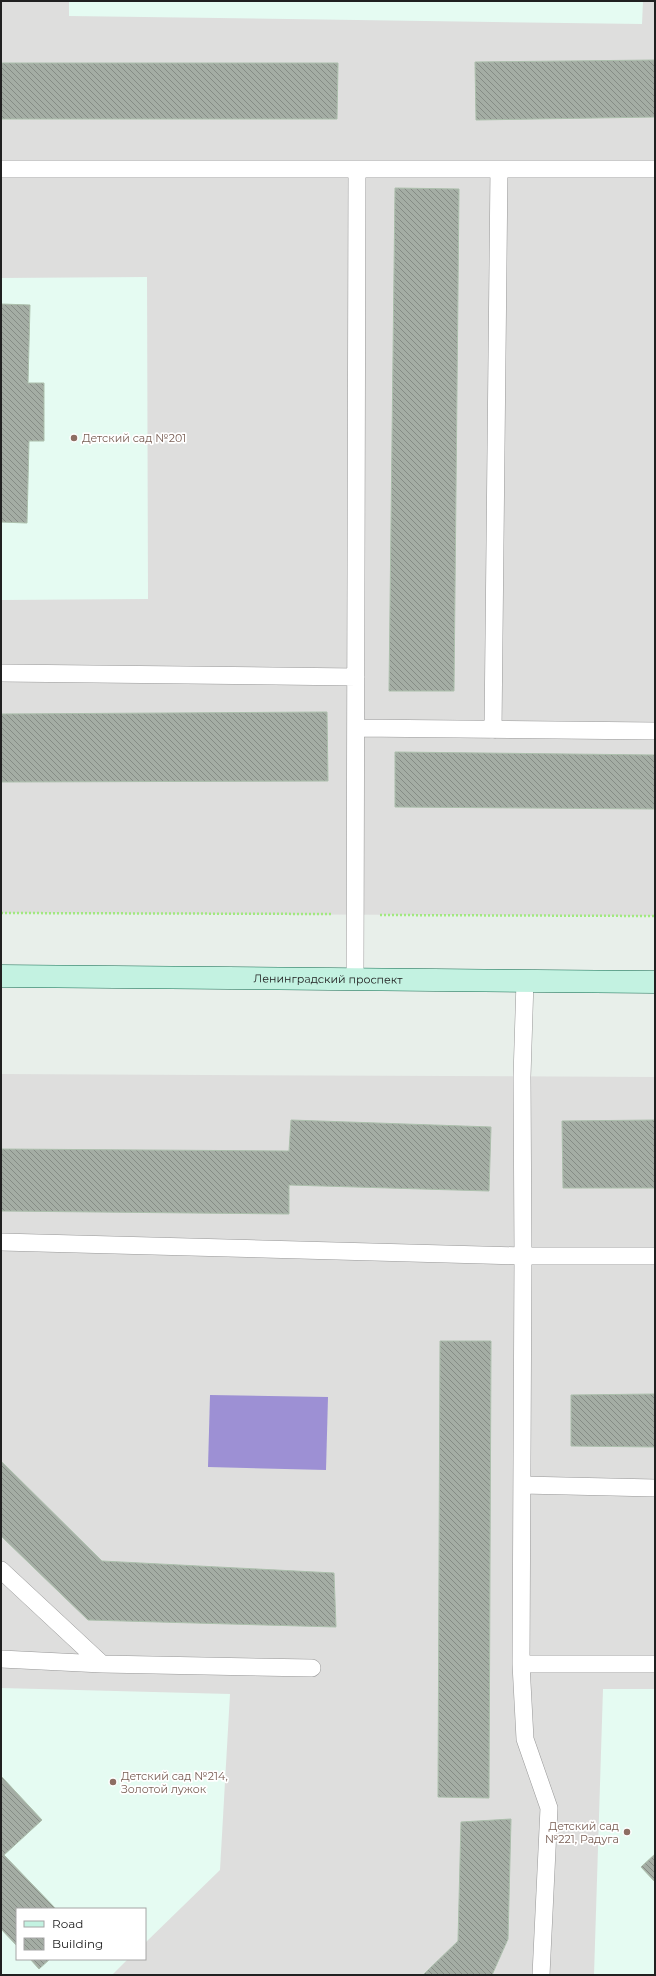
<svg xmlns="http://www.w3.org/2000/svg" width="656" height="1976" font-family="Montserrat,sans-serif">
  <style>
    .residential { fill: #dededd; fill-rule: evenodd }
    .education { fill: #e5fbf2 }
    .pitch { fill: #9d90d4 }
    .building { fill: url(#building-back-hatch); stroke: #acbfac }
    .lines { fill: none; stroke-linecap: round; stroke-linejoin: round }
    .service-casing { stroke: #979797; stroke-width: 18 }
    .secondary-casing { stroke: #136b50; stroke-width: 23 }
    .path { stroke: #a1e97f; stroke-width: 2.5; stroke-dasharray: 2 2; stroke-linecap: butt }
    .service { stroke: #fff; stroke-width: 17 }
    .secondary { stroke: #c3f2e1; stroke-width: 22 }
    .education-dot { fill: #8d6e63; stroke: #fff; stroke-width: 1.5 }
    .labels { text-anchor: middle; stroke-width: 3.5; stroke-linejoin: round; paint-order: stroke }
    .education-label { font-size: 11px; fill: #785e54; stroke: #fff; text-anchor: start }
    .street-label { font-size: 11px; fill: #202020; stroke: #fff }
  </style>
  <defs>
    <pattern id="building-back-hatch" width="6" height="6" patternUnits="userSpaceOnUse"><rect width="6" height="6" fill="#a4ada4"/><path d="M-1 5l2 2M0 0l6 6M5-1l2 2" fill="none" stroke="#858c85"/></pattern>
  </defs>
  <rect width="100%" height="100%" fill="#e8efea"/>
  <path class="residential" d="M1,1H655V916L1,913Z
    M1,1074L655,1077V1975H1ZM17,1909H145V1959H17Z"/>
  <path class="education" d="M69,1H643L642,24L69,16Z
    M147,277L148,599L1,600V278Z
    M1,1688L230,1694L220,1870L145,1943V1909H17V1959H128L112,1975H1Z
    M603,1689H655V1975H594Z"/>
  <path class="pitch" d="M210,1395L328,1397L326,1470L208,1467Z"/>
  <path class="building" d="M655,60V117L476,120L475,62Z
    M1,63H338L337,119H1Z
    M395,188L459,189L454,691H389Z
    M1,304L30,305L28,383H44V441H29L27,523L1,522Z
    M327,712L328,781L1,782V714Z
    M395,752L655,755V809L395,807Z
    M291,1120L491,1127L489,1191L289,1185V1214L1,1211V1149L289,1151Z
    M655,1120V1188H563L562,1121Z
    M440,1341H491L489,1798L438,1797Z
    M655,1394V1447L571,1446V1395Z
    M1,1461L102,1561L334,1573L336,1627L88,1620L1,1536Z
    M1,1776L42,1820L4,1855L56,1909H17V1946L1,1929Z
    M511,1819L508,1939L492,1975H423L458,1941L461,1822Z
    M655,1854V1882L641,1867Z
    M30,1959H50L39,1969Z"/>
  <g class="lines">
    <defs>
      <path id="service" d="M1,169H655
        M1,673L356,677
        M356,728L655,731
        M493,730L499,169
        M355,980L357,169
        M525,981L522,1077L523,1256L521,1664L525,1739L549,1808L541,1975
        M1,1242L523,1256H655
        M522,1485L655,1488
        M1,1570L102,1664
        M1,1659L102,1664L312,1668
        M521,1664H655"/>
      <g id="secondary">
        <path id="s1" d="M1,976L655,982"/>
      </g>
    </defs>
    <use href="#service" class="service-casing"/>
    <use href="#secondary" class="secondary-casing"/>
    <path class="path" d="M1,913L331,914
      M380,915L655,916"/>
    <use href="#service" class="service"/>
    <use href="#secondary" class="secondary"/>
  </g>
  <g class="education-dot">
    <circle cx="74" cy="438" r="4"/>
    <circle cx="113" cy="1782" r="4"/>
    <circle cx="627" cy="1832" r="4"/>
  </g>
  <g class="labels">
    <g class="education-label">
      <text x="82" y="442">Детский сад №201</text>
      <text x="121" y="1780">Детский сад №214,<tspan x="121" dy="13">Золотой лужок</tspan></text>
      <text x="619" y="1830" text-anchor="end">Детский сад<tspan x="619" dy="13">№221, Радуга</tspan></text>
    </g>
    <g class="street-label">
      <text dy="4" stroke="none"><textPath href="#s1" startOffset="327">Ленинградский проспект</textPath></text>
    </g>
  </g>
  <rect width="656" height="1976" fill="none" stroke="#202020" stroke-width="4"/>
  <rect x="16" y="1908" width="130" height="52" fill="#ffffff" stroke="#a6a6a6"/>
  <rect x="24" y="1921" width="20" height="6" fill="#c3f2e1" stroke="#a6a6a6"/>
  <text x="52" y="1928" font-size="12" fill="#202020">Road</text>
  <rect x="24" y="1938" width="20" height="12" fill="url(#building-back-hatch)" stroke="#a6a6a6"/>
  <text x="52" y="1948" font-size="12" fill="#202020">Building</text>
</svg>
